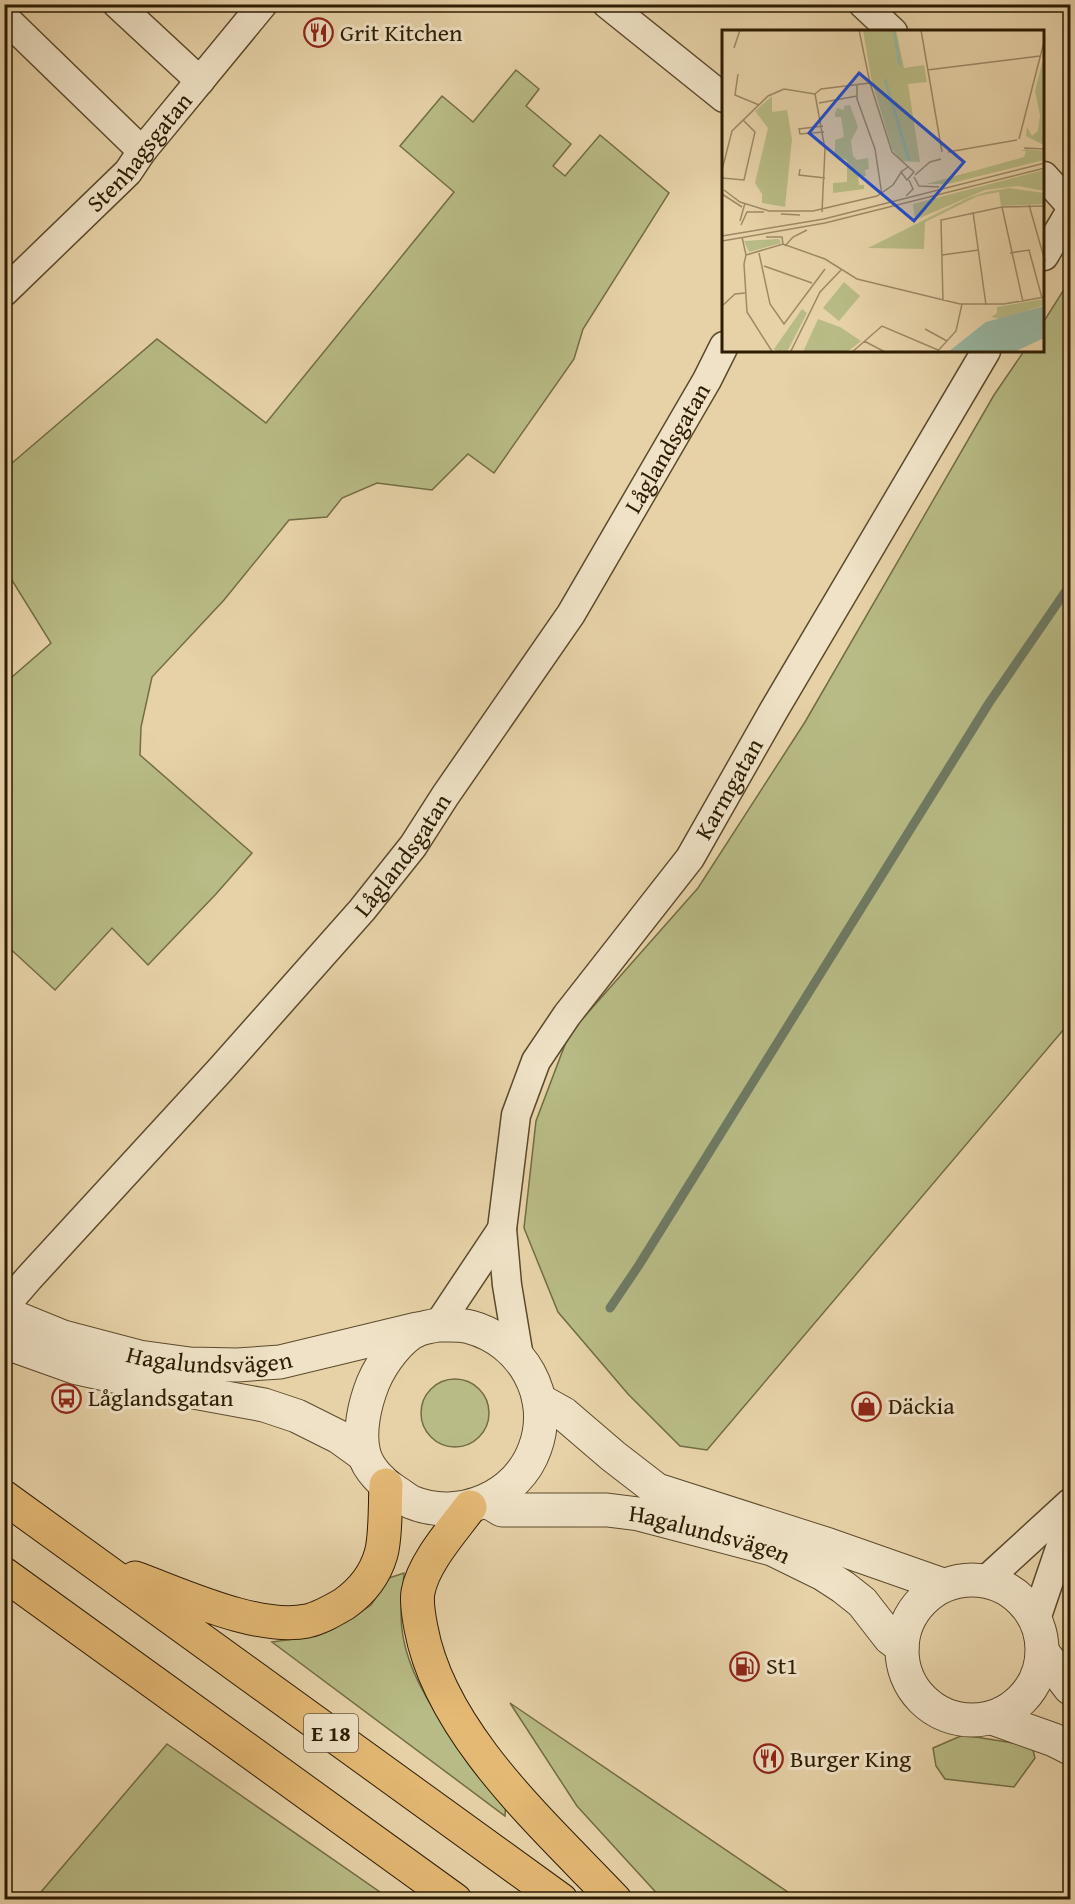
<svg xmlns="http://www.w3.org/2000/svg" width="1075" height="1904" font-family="'Gentium Book Plus',serif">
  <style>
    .green { fill: #b8bb85; stroke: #736c44; stroke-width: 1.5 }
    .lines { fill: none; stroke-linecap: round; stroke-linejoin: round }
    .stream { stroke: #6e7a63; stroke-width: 9 }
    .minor-casing { stroke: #5c4a2c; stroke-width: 31 }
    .tertiary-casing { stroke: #5c4a2c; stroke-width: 35 }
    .motorway-casing { stroke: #2e1c03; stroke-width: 35 }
    .minor { stroke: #efe2c6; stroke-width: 28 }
    .tertiary { stroke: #efe2c6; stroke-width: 33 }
    .motorway { stroke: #e4b974; stroke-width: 33 }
    .labels { text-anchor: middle; stroke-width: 6; stroke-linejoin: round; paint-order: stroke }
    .shield { fill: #efe2c6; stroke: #68573e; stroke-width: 1.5 }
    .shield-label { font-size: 22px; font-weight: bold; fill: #2e1c03 }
    .poi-label { font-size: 24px; fill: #2e1c03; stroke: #efe2c6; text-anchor: start }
    .street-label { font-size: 24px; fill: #2e1c03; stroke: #efe2c6 }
    .inset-river { fill: none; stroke: #98b8a3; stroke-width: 3 }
    .inset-road { fill: none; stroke: #9d8966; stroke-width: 1.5 }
    .view { fill: #1d4ed8; fill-opacity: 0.15; stroke: #1d4ed8; stroke-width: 3 }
    .inset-edge { fill: none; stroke: #2e1c03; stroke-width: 3 }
  </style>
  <rect width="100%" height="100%" fill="#e7d2a8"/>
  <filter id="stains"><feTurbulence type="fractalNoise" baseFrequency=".00333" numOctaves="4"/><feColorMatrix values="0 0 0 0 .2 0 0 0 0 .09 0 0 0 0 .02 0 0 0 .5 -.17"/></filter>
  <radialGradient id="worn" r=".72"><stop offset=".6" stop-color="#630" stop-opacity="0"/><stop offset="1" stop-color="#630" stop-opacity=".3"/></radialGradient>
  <path class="green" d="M516,70L539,89L526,106L571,144L553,166L565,176L600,135L669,193L583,329L574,359L494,473L468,454L432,490L377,483L342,498L327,517L289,520L224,600L152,677L141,727L140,755L252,853L216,894L148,965L112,928L55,990L5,944V683L51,643L5,569V469L157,339L266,423L454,192L400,146L442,96L473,122Z
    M1070,280V1022L707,1450L680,1446L628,1394L558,1312L524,1228L536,1121L569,1034L698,888L805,722L994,395L1024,351H1044V321Z
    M421 1413a34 34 0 1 1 68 0a34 34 0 1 1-68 0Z
    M404,1573C403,1587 401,1601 401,1615C401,1684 463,1751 506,1800L505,1816L272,1642L308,1637L346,1622L371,1605L389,1578Z
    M510,1703L798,1899H662L577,1806Z
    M963,1735L1032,1746L1035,1758L1014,1787L945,1779L936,1766L933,1748Z
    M167,1744L390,1899H35Z"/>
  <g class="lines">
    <path class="stream" d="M610,1308L639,1265L989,703L1070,585"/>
    <defs>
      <g id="minor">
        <path d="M117,4L200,81"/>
        <path d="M607,4L724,98"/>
        <path d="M863,4L893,32"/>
        <path d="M4,17L142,151"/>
        <path d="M1044,176L1070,205"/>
        <path d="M1044,256L1070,212"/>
        <path id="s1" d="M4,292L128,172L142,151L263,4"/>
        <path id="s2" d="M4,1307L29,1278L221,1069L362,910L413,846L445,796L571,614L707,380L724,346"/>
        <path d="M438,1325L502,1229"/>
        <path id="s3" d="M519,1357L507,1285L502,1229L516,1115L536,1061L567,1015L690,858L774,710L986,351"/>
        <path d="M986,1580L1070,1503"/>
        <path d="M1036,1619L1070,1519"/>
      </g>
      <g id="tertiary">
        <path id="s4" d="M4,1313L63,1337L139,1357L190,1364L237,1365L280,1362L417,1329"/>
        <path d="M438,1325C448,1325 460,1324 470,1327C522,1341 554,1396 535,1448C518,1497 459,1522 411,1502C406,1499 401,1495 396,1492C383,1484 368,1469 364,1454C358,1432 365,1403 373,1383C381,1364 400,1336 420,1329C426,1327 432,1326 438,1325Z"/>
        <path d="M4,1342L77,1368L150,1384L264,1405L297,1416L339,1437L364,1455"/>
        <path d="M539,1400L564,1414L613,1456L657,1490L829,1545L943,1585"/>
        <path id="s5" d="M487,1501L502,1510H607L639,1514L772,1549L823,1574L843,1587L862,1602L890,1638L902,1647"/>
        <circle cx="972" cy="1650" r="70"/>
        <path d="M1044,1654L1070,1688"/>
        <path d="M992,1718L1054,1740L1070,1748"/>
      </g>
      <path id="motorway" d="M4,1497L561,1900
        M470,1507C453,1530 423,1563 418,1592C416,1603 419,1617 421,1628C440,1733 544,1825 615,1900
        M4,1574L455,1900
        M135,1578C182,1595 258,1631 307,1621C320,1618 332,1611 344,1604C361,1592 375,1575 381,1554C386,1538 385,1503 386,1485"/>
    </defs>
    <use href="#minor" class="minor-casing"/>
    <use href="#tertiary" class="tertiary-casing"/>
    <use href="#motorway" class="motorway-casing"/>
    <use href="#minor" class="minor"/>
    <use href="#tertiary" class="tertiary"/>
    <use href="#motorway" class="motorway"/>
  </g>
  <defs>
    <symbol id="restaurant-ring" viewBox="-11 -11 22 22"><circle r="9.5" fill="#efe2c6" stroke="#8f2418" stroke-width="1.5"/><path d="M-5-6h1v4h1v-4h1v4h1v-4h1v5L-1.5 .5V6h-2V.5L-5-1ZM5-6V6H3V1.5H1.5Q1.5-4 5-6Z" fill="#8f2418"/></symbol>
    <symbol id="bus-ring" viewBox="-11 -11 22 22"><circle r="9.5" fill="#efe2c6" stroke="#8f2418" stroke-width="1.5"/><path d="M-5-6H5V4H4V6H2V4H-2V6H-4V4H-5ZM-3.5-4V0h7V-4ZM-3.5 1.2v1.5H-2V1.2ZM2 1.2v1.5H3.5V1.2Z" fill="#8f2418"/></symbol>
    <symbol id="shop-ring" viewBox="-11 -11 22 22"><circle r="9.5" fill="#efe2c6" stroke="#8f2418" stroke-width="1.5"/><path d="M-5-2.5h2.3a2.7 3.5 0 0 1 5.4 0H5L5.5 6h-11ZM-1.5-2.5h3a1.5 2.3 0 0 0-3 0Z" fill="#8f2418"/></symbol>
    <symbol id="fuel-ring" viewBox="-11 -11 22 22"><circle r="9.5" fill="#efe2c6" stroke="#8f2418" stroke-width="1.5"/><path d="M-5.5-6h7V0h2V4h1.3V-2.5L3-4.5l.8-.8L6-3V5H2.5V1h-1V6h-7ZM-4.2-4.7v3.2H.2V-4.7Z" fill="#8f2418"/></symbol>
  </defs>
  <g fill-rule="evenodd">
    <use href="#restaurant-ring" x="302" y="16" width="33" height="33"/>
    <use href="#bus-ring" x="50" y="1382" width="33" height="33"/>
    <use href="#shop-ring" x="850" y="1390" width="33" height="33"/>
    <use href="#fuel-ring" x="728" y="1650" width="33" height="33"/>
    <use href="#restaurant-ring" x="752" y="1742" width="33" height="33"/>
  </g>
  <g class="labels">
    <rect class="shield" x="304" y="1714" width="54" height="38" rx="4.5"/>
    <g class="shield-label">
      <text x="331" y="1741">E 18</text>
    </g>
    <g class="poi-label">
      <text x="340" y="41">Grit Kitchen</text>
      <text x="88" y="1406">Låglandsgatan</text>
      <text x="888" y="1414">Däckia</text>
      <text x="766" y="1674">St1</text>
      <text x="790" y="1767">Burger King</text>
    </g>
    <g class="street-label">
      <text dy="8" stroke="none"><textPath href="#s1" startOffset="195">Stenhagsgatan</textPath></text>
      <text dy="8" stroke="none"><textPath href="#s2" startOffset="1089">Låglandsgatan</textPath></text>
      <text dy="8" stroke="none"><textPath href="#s3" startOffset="636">Karmgatan</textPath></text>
      <text dy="8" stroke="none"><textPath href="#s2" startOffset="603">Låglandsgatan</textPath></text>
      <text dy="8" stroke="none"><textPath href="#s4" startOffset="213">Hagalundsvägen</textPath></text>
      <text dy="8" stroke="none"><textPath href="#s5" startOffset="228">Hagalundsvägen</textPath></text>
    </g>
  </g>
  <g transform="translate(722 30)">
    <rect width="322" height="322" fill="#e7d2a8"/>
    <path d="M141,0H174L182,38L202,35L205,52L186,54L198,132L179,131L170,119L149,48ZM320,33H323L322,115L304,106L305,97L310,106L316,101L318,85L313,61ZM50,66V82L65,80L70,109L63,177L40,173V164L33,153L46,98L33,81ZM128,75L136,97L129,111L131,126L135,130L146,128L147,139L143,140L144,146L136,147L137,155H142V159L111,163V153L125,152V130L113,126V110L122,107L119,87H113V83L115,78L122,80V76ZM305,119L322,121V130L226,154H204L302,127L304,121H298ZM322,140V161L296,156L263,160L193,190L191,174ZM287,158L322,163V174L279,176L277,162L256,166L203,192L202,219L146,218L246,168L264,162ZM57,209L59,213L27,222L22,211ZM122,252L138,266L117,291L101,278ZM322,269V275L278,289L269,287L275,283V277ZM80,279L85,283L65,322H55L52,319ZM96,289L118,297L139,311L125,322H81Z" fill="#b8bb85"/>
    <path d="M322,276V308L292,322H226L264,292Z" fill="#98b8a3"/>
    <path class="inset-river" d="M172,0L178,35M163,49L187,130"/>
    <path class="inset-road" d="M137,0L148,53L170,122L192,142L185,150L179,142L186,137M199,0L220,122M12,18L18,0M205,40L318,26M16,44L13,65L37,75M135,54V69L153,119L160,165M93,64L103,119L100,182M93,64L99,59L148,53M97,73L135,66M101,96L77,99L78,104L102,102M297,109L323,8M302,118L323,119M226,122L295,110M78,139L77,145L103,148M0,140L10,101L46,66L62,59L93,64M193,145L208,132L219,129M192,147L197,156L217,157M0,148L22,150L33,102L21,90M2,160L18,172L47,181H91L155,166L171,155L180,141M0,164L20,177M184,166L191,159L187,150M307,175L323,231M280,177L301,272M251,182L264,275M59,184L78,185M18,191L23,173M19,195L25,182H42M0,206L102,189L323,133M20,207L24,225L22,234L25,282L51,323M44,207H60L61,214M0,211L103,193L323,138M63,216L71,207L85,200M37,223L48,274L62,294L103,239M288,223L307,220L320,268M24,225L61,214L103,229L135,249L238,274H282L323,267M220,225L257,220M42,236L90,253M221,271L219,190L280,177L323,176M0,276L13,264L23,263M203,299L225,311M142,311L165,323M68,323L98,262L119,240M129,323L160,296L216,320M214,323L234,301L240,274"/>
    <path class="view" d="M137,43L242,132L192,191L87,103Z"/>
    <rect width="322" height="322" class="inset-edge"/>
  </g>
  <rect width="1075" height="1904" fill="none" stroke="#e7d2a8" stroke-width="24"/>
  <rect x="6" y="6" width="1063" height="1892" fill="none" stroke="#2e1c03" stroke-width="3"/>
  <rect x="12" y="12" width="1051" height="1880" fill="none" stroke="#2e1c03" stroke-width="1.5"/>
  <rect width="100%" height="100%" filter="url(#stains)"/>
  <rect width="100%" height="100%" fill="url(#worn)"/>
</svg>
